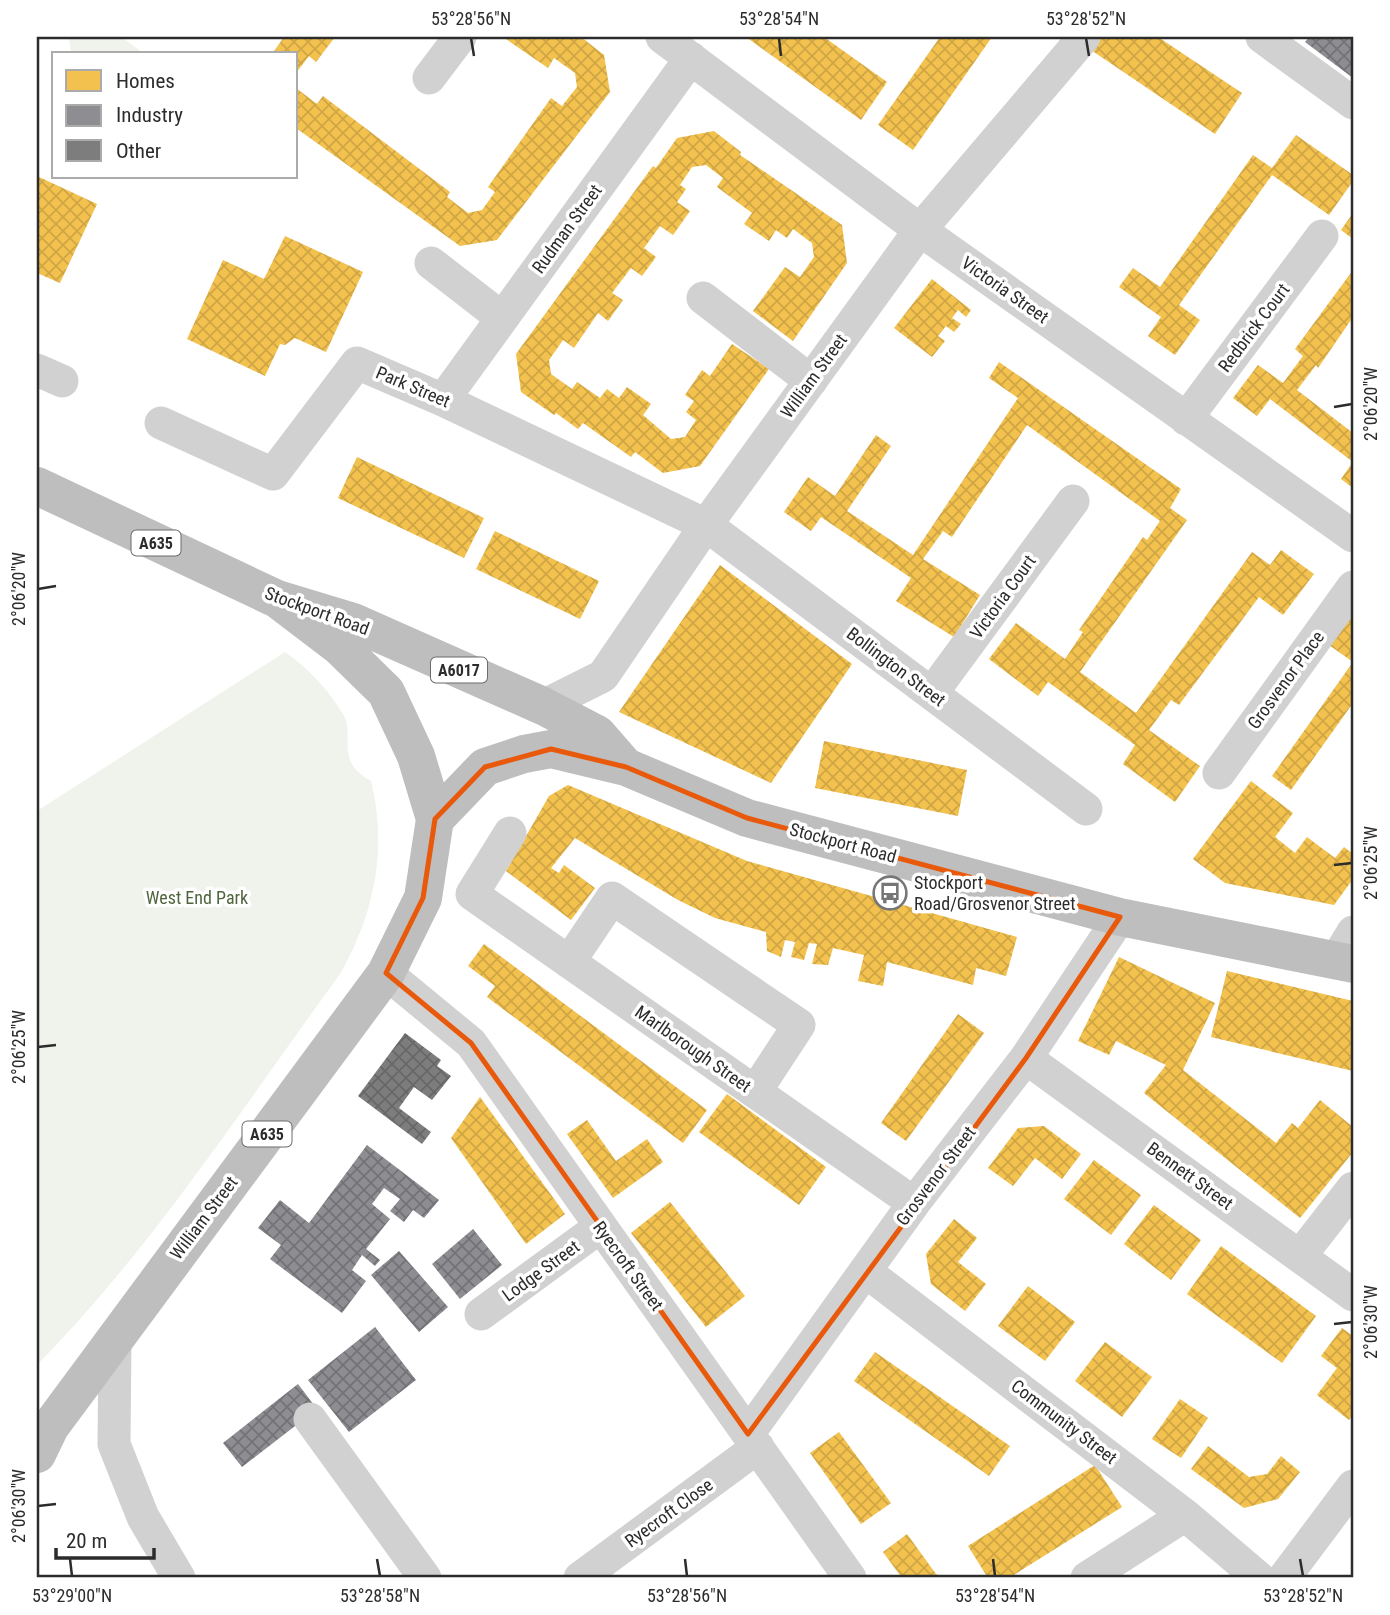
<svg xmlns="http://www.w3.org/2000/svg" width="1390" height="1615" font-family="'Roboto Condensed',sans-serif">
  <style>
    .green { fill: #eff3eb }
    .homes { fill: url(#homes-cross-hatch) }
    .industry { fill: url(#industry-cross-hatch) }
    .building { fill: url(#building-cross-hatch) }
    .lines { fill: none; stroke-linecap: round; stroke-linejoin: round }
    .minor { stroke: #d1d1d1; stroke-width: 33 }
    .highway { stroke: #bebebe; stroke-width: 38 }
    .marked { fill: none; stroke: #e8590c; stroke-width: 5; stroke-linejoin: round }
    .ticks { fill: none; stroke: #2c2c2c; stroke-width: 2.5 }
    .labels { text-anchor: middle; stroke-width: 7; stroke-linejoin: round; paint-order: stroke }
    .shield { fill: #fff; stroke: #6b6b6b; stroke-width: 2 }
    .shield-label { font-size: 16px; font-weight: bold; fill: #2c2c2c }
    .street-label { font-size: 18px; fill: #2c2c2c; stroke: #fff }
    .poi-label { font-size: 18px; fill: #2c2c2c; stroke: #fff; text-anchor: start }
    .park-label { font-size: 18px; fill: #4f653c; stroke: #fff }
    .neatline { fill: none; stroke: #2c2c2c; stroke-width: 2.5 }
    .ticks-label { font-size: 18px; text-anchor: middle; fill: #2c2c2c }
  </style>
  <defs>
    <pattern id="homes-cross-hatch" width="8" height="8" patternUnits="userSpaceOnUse" patternTransform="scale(1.75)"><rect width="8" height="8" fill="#f2c14e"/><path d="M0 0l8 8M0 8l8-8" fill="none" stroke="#d0a644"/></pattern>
    <pattern id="industry-cross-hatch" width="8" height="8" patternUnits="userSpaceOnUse" patternTransform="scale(1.75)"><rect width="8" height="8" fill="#8d8d92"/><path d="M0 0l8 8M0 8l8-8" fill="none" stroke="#737377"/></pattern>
    <pattern id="building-cross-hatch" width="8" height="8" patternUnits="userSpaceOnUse" patternTransform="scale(1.75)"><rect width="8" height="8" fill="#7d7d7d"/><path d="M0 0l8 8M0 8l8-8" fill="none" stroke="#676767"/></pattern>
  </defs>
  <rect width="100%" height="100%" fill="#fff"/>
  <path class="green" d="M69,37H122L144,54H71Z
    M285,652C308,668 330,691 344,716C355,737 334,761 371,781C388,849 374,915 340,974C243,1107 152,1248 37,1365V811Z"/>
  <path class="homes" d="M284,37H335L316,62L309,56L296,73V54H272Z
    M503,37H581L604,55L610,92L497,240L460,246L296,128V88L317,104L323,96L450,192L447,197L468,213L482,210L495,192L488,187L551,98L562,106L577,87L575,73L554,58L548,68Z
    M746,37H824L887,82L861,120Z
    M940,37H992L913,150L878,125Z
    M1100,37H1158L1242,93L1215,134L1091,50Z
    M714,131L741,152L740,155L842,225L847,263L793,341L753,311L785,267L800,277L814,257L812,243L793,229L787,238L776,230L769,241L744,224L752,213L717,187L723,178L706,165L692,167L680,185L686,189L677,202L690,211L673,235L660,226L644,248L656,257L642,276L631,268L612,293L623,300L608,321L598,313L574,348L563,340L549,360L551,374L572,389L577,382L600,398L607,389L619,398L627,387L651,404L643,415L671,439L685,437L696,420L686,412L694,401L685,395L702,370L710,376L732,344L769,369L700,466L663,473L635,452L631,457L583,423L578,429L556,413L554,415L521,392L516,354L653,166L656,168L677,138Z
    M1296,135L1353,175V181L1329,215L1272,175L1179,305L1200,320L1175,355L1148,336L1161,317L1119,287L1133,268L1160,287L1253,155L1272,168Z
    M37,176L97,204L60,283L37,273Z
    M1353,213V239L1341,230Z
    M285,236L363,272L326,352L295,338L285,345L280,344L265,376L187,339L223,260L264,279Z
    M1353,270V317L1318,368L1316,365L1297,390L1353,433V462L1270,399L1257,416L1233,398L1258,365L1283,383L1303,356L1295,349Z
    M932,279L971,310L966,317L958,310L952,318L961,324L954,332L946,326L938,336L945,341L932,357L894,328Z
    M999,362L1181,489L1170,508L1187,520L1080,672L1136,713L1252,552L1270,565L1281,550L1314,574L1283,615L1259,597L1179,705L1171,700L1149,730L1200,766L1175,802L1123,764L1135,745L1048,682L1038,696L989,659L1016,623L1065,659L1083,632L1079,630L1143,537L1147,540L1160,521L1027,425L952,537L943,531L923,559L980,595L954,637L896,601L911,578L821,517L811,531L784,512L808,477L835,496L876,435L891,446L847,511L913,555L1018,398L989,378Z
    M357,457L484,518L464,558L338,498Z
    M1353,462V488L1341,479Z
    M495,531L599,581L580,619L476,569Z
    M720,565L852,664L771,783L619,712Z
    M1353,605V703L1291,790L1272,776L1353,662L1326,643Z
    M824,741L967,770L958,816L815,788Z
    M1251,781L1293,813L1275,837L1295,853L1307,837L1335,858L1344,847L1353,854V879L1334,905L1225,883L1193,859Z
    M568,785L747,861L1017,937L1006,976L976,968L973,985L887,962L883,986L858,981L864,955L833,948L828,965L812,964L817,944L809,943L804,960L791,957L795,942L785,940L781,957L767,951L766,932L715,918L678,900L575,838L551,868L559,873L564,865L595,888L571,920L506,871L549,796Z
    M484,944L707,1110L683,1143L487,997L495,986L468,966Z
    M1119,957L1215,1003L1183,1070L1276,1143L1292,1123L1298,1128L1320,1100L1353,1127V1152L1300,1218L1144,1093L1166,1065L1116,1041L1109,1055L1078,1041Z
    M1227,971L1353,1001V1071L1211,1037Z
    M958,1014L984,1033L906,1141L881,1123Z
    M727,1094L826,1167L799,1205L699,1132Z
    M480,1097L565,1214L526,1244L451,1138Z
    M587,1120L616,1161L647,1139L663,1162L613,1198L567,1134Z
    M1044,1126L1081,1154L1062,1179L1035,1158L1013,1186L988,1168L1018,1128Z
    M1094,1160L1141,1195L1111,1235L1064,1199Z
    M670,1202L745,1296L706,1327L631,1233Z
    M1154,1205L1201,1240L1171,1280L1124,1244Z
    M954,1219L977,1238L958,1262L986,1284L965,1311L931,1284L926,1254Z
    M1221,1246L1316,1316L1282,1363L1187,1294Z
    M1028,1286L1075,1322L1045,1361L998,1326Z
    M1342,1328L1353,1336V1415L1349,1420L1317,1395L1337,1368L1321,1356Z
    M1105,1342L1152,1377L1122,1417L1075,1381Z
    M875,1352L1010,1446L989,1476L854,1381Z
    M1180,1399L1208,1418L1181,1458L1152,1439Z
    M839,1432L891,1503L861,1524L810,1453Z
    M1208,1446L1249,1477L1267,1474L1281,1456L1300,1472L1278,1499L1244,1508L1191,1469Z
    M1095,1465L1122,1507L1009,1578H988L968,1546Z
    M907,1534L936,1574L946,1578H902L883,1552Z"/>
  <path class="industry" d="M1309,37L1353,38V78L1305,42Z
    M367,1145L439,1200L424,1218L413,1210L404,1222L390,1211L400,1199L384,1188L372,1204L390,1219L366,1249L380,1260L375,1266L362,1255L352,1270L366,1281L342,1313L270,1259L281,1245L258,1228L280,1200L309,1223Z
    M473,1229L502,1265L460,1299L432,1264Z
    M399,1251L448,1307L419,1332L371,1275Z
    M375,1327L416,1380L349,1432L308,1380Z
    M298,1384L317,1409L242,1467L223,1443Z"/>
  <path class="building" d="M405,1033L441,1060L437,1066L451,1076L432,1100L414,1087L399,1108L431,1132L422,1144L358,1096Z"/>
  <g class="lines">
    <path class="minor" d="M662,37L920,230L1353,536
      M1262,37L1353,103
      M429,78L460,37
      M431,263L502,318
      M703,298L811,381
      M37,370L62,381
      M443,400L691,58
      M1186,419L1322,236
      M161,423L273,474L357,363L443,400L706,525L1086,809
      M932,693L1073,501
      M543,706L603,676L706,525L920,230L1084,37
      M1219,773L1353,587
      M510,833L472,894L914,1203
      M1336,960L1353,932
      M569,962L612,898L799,1025L755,1092
      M386,973L471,1043L850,1578
      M1026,1058L1353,1295
      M1300,1256L1353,1188
      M865,1271L1185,1515L1259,1578
      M481,1314L600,1227
      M115,1339L114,1444L143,1517L179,1578
      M310,1419L425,1578
      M748,1434L914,1203L1026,1058L1120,917
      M580,1578L758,1447
      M1087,1578L1185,1515
      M1284,1578L1353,1486"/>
    <path class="highway" d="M37,486L277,599L353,622L543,706L597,734L624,765
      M435,819L485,767L524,754L551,749L626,767L747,818L1120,917L1353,964
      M37,1454L50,1427L386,973L423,898L435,819L416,756L386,692L340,647L277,599"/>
  </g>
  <path class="marked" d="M551,749L626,767L747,818L1120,917L1026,1058L748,1434L471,1043L386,973L423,898L435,819L485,767Z"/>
  <path class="ticks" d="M471,38L474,56M779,38L781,56M1086,38L1089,56M1334,407L1352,404M38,589L56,586M1334,865L1352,863M38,1047L56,1045M1334,1324L1352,1322M38,1506L56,1504M70,1559L72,1576M377,1559L380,1576M685,1559L687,1576M993,1559L995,1576M1300,1559L1303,1576"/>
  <defs>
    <symbol id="bus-ring" viewBox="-11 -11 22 22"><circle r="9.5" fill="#fff" stroke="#767676" stroke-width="1.5"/><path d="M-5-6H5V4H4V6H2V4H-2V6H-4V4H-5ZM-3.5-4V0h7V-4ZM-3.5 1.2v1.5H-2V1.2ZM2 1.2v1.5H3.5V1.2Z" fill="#767676"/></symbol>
  </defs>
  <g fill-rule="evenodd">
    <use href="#bus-ring" x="871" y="874" width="38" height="38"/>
  </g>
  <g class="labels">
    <g class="shield">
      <rect x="131.5" y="530.5" width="49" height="25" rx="5"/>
      <rect x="431" y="657.5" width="56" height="25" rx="5"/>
      <rect x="242.5" y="1121.5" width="49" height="25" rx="5"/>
    </g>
    <g class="shield-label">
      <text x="156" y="549">A635</text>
      <text x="459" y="676">A6017</text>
      <text x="267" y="1140">A635</text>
    </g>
    <g class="street-label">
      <text transform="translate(567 229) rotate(-54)" y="6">Rudman Street</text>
      <text transform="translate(1005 290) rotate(35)" y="6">Victoria Street</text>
      <text transform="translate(1254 328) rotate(-53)" y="6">Redbrick Court</text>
      <text transform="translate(814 376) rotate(-54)" y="6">William Street</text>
      <text transform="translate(413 387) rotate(23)" y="6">Park Street</text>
      <text transform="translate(1003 597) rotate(-54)" y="6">Victoria Court</text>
      <text transform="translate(317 611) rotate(20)" y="6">Stockport Road</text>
      <text transform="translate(896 667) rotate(37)" y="6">Bollington Street</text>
      <text transform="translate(1286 680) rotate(-54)" y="6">Grosvenor Place</text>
      <text transform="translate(843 843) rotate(15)" y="6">Stockport Road</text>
      <text transform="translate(693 1049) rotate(35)" y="6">Marlborough Street</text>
      <text transform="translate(936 1176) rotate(-53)" y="6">Grosvenor Street</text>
      <text transform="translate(1190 1176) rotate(36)" y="6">Bennett Street</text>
      <text transform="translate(204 1218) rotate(-53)" y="6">William Street</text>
      <text transform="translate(628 1266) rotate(54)" y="6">Ryecroft Street</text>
      <text transform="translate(541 1271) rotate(-36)" y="6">Lodge Street</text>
      <text transform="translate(1064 1422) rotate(37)" y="6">Community Street</text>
      <text transform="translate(669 1513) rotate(-36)" y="6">Ryecroft Close</text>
    </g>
    <g class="poi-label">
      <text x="914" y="889">Stockport<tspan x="914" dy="21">Road/Grosvenor Street</tspan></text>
    </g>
    <g class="park-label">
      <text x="197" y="904">West End Park</text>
    </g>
  </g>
  <rect width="1390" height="1615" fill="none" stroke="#ffffff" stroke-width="77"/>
  <rect x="52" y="52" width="245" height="126" fill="#ffffff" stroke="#ababab" stroke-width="2"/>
  <rect x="66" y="70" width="35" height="21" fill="#f2c14e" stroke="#ababab" stroke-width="2"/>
  <text x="116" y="88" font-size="21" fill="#2c2c2c">Homes</text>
  <rect x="66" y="105" width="35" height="21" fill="#8d8d92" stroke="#ababab" stroke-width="2"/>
  <text x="116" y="122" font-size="21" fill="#2c2c2c">Industry</text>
  <rect x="66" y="140" width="35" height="21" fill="#7d7d7d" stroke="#ababab" stroke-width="2"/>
  <text x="116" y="158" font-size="21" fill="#2c2c2c">Other</text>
  <path d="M56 1548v10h98v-10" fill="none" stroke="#2c2c2c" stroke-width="3.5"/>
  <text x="66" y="1548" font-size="21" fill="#2c2c2c" stroke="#ffffff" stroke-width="5" paint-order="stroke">20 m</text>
  <rect x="38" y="38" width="1314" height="1538" class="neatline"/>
  <g class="ticks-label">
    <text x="471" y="25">53°28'56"N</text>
    <text x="779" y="25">53°28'54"N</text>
    <text x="1086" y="25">53°28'52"N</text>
    <text transform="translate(1371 404) rotate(-90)" y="6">2°06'20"W</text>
    <text transform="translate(19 589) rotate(-90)" y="6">2°06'20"W</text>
    <text transform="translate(1371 863) rotate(-90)" y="6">2°06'25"W</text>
    <text transform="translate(19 1047) rotate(-90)" y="6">2°06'25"W</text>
    <text transform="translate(1371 1322) rotate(-90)" y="6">2°06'30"W</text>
    <text transform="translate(19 1506) rotate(-90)" y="6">2°06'30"W</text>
    <text x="72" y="1602">53°29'00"N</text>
    <text x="380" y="1602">53°28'58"N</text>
    <text x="687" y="1602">53°28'56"N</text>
    <text x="995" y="1602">53°28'54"N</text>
    <text x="1303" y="1602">53°28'52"N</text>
  </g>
</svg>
